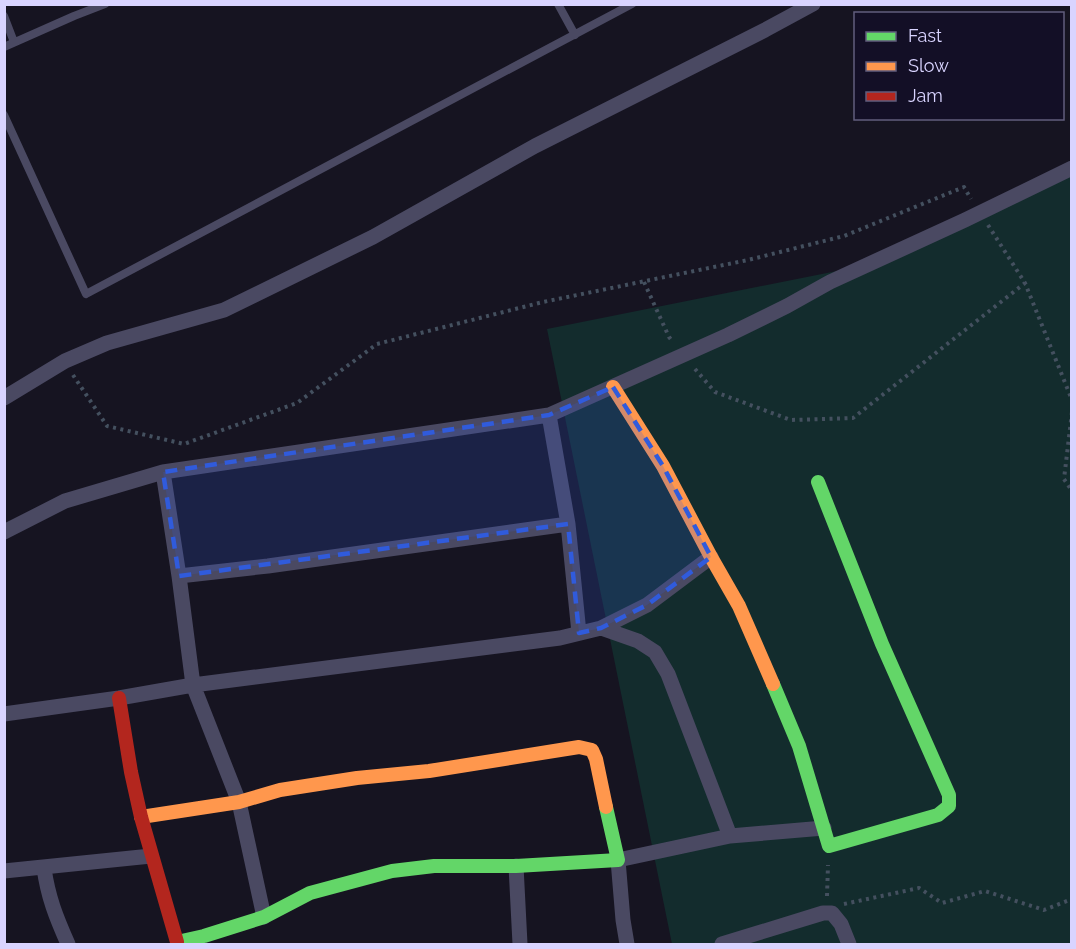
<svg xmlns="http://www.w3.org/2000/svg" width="1076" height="949" font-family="Raleway,sans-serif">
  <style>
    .green { fill: #132c2d }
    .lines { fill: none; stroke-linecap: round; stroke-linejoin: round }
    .path { stroke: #44505f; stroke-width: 4; stroke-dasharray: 3 4.5; stroke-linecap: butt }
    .lane { stroke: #4a4962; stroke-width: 8 }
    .street { stroke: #4a4962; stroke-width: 15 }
    .fast { stroke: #63d668; stroke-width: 14 }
    .slow { stroke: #ff974d; stroke-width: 14 }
    .jam { stroke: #b3261e; stroke-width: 14 }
    .marked { fill: #305bdc; fill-opacity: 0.2; stroke: #305bdc; stroke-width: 4.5; stroke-dasharray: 12 8; stroke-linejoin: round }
  </style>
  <rect width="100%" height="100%" fill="#161421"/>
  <path class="green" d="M1071,171V944H672L547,329L852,268Z"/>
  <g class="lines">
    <path class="path" d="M988,225L1025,283L1072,400
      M644,282L669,337L673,342
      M695,369L715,392L791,420L853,418L1025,283
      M73,375L107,426L184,444L297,403L377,344L543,302L748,260L844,236L964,187L971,199
      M1072,412L1064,479L1072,491
      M827,896L828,865
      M844,904L919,888L942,903L985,891L1044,910L1072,899"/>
    <path class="lane" d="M558,4L575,35
      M4,16L14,42
      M4,47L74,16L105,4
      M4,115L86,294L632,4"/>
    <path class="street" d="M4,398L65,361L107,343L224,310L373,237L535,146L765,30L813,4
      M549,415L728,335L787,306L830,282L965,220L1072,168
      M163,472L179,576L193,685L239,802L264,917
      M4,532L65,501L163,472L549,415L568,524L579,633
      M179,576L268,566L568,524
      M601,628L638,641L655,652L668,674L730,836
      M4,714L119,698L193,685L560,638L601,628L647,605L711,557
      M516,866L520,944
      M44,868C48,897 56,917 68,944
      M4,871L151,856
      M627,944L623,920L618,860L730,836L824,828
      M722,944L823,913H832L841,924L849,944"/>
    <path class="fast" d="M773,684L799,746L829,846L938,815L949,806V795L882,644L818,482
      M177,942L204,936L264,917L310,893L392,871L434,866H516L618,860L606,807"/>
    <path class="slow" d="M613,387L663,466L711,557L739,606L773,684
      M141,817L239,802L280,790L357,778L429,771L579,747L592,750L596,759L606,807"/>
    <path class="jam" d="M119,698L131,772L141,817L177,942"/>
  </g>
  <path class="marked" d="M613,387L663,466L711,557L647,605L601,628L579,633L568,524L179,576L163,472L549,415Z"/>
  <rect width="1076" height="949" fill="none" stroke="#d9d4ff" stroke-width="12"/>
  <rect x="854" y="12" width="210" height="108" fill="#130f26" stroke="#625e7d" stroke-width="1.5"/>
  <rect x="866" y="32" width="30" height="9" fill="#63d668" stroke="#625e7d" stroke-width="1.5"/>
  <text x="908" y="42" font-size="18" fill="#d9d4ff">Fast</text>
  <rect x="866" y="62" width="30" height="9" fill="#ff974d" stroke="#625e7d" stroke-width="1.5"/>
  <text x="908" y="72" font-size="18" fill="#d9d4ff">Slow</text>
  <rect x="866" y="92" width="30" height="9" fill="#b3261e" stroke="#625e7d" stroke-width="1.5"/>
  <text x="908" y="102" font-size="18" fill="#d9d4ff">Jam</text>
</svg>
